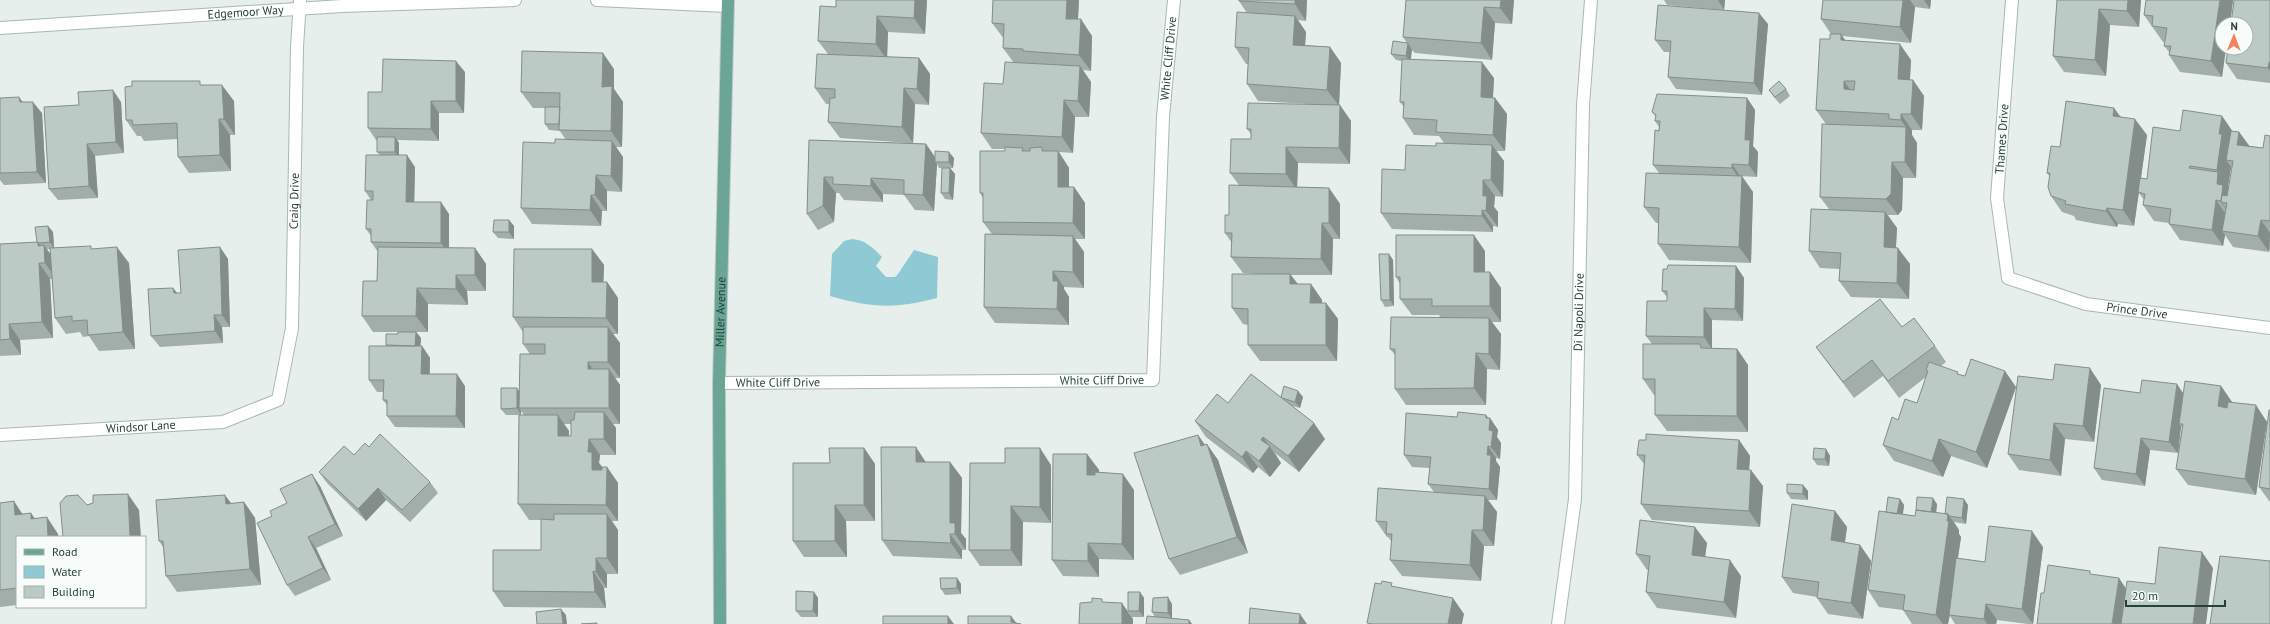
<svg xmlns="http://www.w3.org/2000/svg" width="2270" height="624" font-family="'PT Sans',sans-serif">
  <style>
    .water { fill: #8ec9d4 }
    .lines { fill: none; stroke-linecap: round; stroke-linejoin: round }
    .minor-casing { stroke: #a8b8b2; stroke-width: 14 }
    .major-casing { stroke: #c2cac8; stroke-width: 14 }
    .minor { stroke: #fff; stroke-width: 12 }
    .major { stroke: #6aa596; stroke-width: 12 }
    .wall { fill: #a1aea9; fill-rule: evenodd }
    .shaded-wall { fill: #838d89 }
    .building { fill: #bbcac4; stroke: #838d89; fill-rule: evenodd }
    .labels { text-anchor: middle; stroke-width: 3; stroke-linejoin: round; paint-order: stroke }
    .street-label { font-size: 12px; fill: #24423a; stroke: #f7fbf9 }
  </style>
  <rect width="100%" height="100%" fill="#e6efeb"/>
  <path class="water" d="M852,239C866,240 873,248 882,257L876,266L886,277H895L898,274L914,250L938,257L937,298C896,309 871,308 830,296L832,254L844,241Z"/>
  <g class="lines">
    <defs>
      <g id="minor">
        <path d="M597,0L727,6"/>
        <path id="s1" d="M2012,0L1997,198L2008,278L2086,304L2270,328"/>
        <path id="s2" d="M0,28L342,6L515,0"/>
        <path id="s3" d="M719,383L1153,380L1163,117L1174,0"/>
        <path id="s4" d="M0,435L223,422L278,400L292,328L297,47L300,0"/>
        <path id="s5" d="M1558,624L1575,499L1583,105L1591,0"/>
      </g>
      <g id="major">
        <path id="s6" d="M720,624L719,383L728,0"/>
      </g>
    </defs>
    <use href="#minor" class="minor-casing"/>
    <use href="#major" class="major-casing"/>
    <use href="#minor" class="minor"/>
    <use href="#major" class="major"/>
  </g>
  <path class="wall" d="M836,0H927L925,34L888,32L887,57L919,58L930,74L929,105L915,104L913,143L926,144L935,157L954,158L953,168H950L955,174L953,200L945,199L941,193L942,168H939L937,164L934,211L915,210L904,195L883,194V202L844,200L839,193H836L834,222L818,230L807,214L809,140L910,143L840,138L828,122L829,104H826L815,88L828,54L818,41L836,7Z
    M993,0H1079L1078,19L1092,36L1091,71L1083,70L1091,82L1089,117H1075L1073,153L1059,152L1069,168V187H1074L1085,203V239H1075L1084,252V288L1064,287V289L1069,297V325L995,323L984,307L992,234L983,222V198L980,193L1005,151V149H992L981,133L1014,63L1003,48L1004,39L992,23Z
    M1239,0H1307L1306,21L1298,20L1306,32L1305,45L1330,47L1341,63L1339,105L1351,121L1350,164L1298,163L1297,187L1329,188L1340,204V239H1333L1332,275H1291L1298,284H1311L1322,300V303H1326L1338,319L1337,361H1260L1248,345V325L1243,324L1232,308L1259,274L1243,273L1231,257L1232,243L1225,233L1229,215L1239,185L1230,173L1251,139V134L1247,129L1325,105L1258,101L1247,84L1248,64H1246L1235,47L1247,13L1239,1Z
    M1406,0H1514L1512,24L1495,23L1492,60L1415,53L1412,50L1411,59L1494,78L1493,98H1495L1507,114L1505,151H1496L1504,161L1503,197L1495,196L1494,207L1498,212V227L1493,226V232L1392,229L1381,213L1405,170L1436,146L1444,143L1439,136L1414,135L1403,118L1404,107L1400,102L1402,61L1396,60L1391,54L1407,43L1403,37Z
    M1664,0H1725L1724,10L1667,5Z
    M1823,0H1931L1930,9L1915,7L1911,43L1842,36L1845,41L1911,60L1910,80H1913L1924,96L1922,130H1912V135L1917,143L1916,178H1903L1902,210L1898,215H1888L1897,228L1896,247L1910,264L1909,299L1851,297L1839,281L1840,269L1820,268L1809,251L1829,209L1820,197L1826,124L1816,110L1830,39L1831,34L1821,19Z
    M2057,0H2141L2139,27L2110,25L2106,76L2064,72L2053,56Z
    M2233,0L2230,24H2222V48H2226L2222,77L2180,72L2169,55L2170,53L2164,46L2165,42H2163L2144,15Z
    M2270,0V83L2237,79L2226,63Z
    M1768,24L1762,95L1676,89L1668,77L1670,52H1664L1655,40Z
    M614,69V89L623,102L622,147H616L623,157L622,192L607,191V211H602L601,226L532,224L521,208L555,143L566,140L560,131L549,130L545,124V108H533L521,92Z
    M465,72L464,113H439V141L397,140L399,143V155L415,167L414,202L449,214V248H475L486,264V291H467L468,305L428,304V332H416L421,338L420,346H422L430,358V374L465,386V428L395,427L387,416V405L383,400L384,392H377L369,380L386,346V345L398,334V332H373L362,316L377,281L378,252L371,242V236L366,229L371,200L365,191L380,155L377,152V140H376L368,128L382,92Z
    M203,85L234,101L235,135H230L231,171L189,173L178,157V139L144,141L141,136H137L126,120Z
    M1786,89L1790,96L1780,104L1773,96L1769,90Z
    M0,98L23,102L42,113L46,183L4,185L0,180Z
    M1747,98L1755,110L1753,146L1758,152L1757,177L1740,176L1753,192L1751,263L1669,260L1658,244V223H1656L1644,207L1659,173L1653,165L1659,127L1655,121L1656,117L1652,112Z
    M121,102L124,153L95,156L98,198L58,200L49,189L79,105Z
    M2114,108L2121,117L2147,135L2141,178L2147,179L2180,131L2222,116L2232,131L2239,132L2249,146L2263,148L2270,136V248L2269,252L2233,247L2225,235L2223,246L2180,240L2169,224V223L2154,221L2143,205L2144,200L2139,193L2134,226L2118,224L2117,227L2097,224L2076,220L2074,216L2062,212L2051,196L2050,177L2047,173L2060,147ZM2231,167L2232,168L2229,187L2228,186Z
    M509,220L514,226V239L498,238L493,232Z
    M48,226L53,232L54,248L93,249L129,263L135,349L99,351L89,336L83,337L80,332L66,334L55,318L52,279H50L53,338L20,340L21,355L0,356V244L37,242ZM47,249H50L51,255Z
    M220,247L228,259L230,327H222L223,343L160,347L151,336L173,288L177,293H181Z
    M592,249L604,265L603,282H607L618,298V334H613L620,343V378H615L620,385V424H613L616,428V455H600L599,463L602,467H607L618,483V521H612L618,530V574H607V588H604L606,608L504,607L493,591L541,550V520H529L518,504L519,415H506L501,409L519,392L530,354L523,344V332L513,317ZM521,411L524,415H521ZM564,424H571V436H569V431Z
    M1485,251V272H1490L1501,288V322H1492L1501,334L1500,370L1487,369L1486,405H1406L1395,389V355L1390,349L1440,317L1439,315H1412L1400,299V284L1396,277Z
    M1389,254L1393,260L1394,306L1385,307L1381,300Z
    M1736,266L1744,278L1743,321L1712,320V348L1737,349L1748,365V432L1667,431L1655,415V395H1654L1643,379L1652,344L1646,336L1667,301V297L1662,291Z
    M1902,327L1935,346L1946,362L1941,366L1960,375L1965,376L2016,387L1987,468L1951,456L1943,477L1894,461L1883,445L1898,420L1917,403L1926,377L1899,398L1883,376L1854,398L1828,363L1816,347Z
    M2053,380L2101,385L2094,442L2065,439L2061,476L2019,470L2008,454Z
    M2221,386L2232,402L2267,422L2256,495L2188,485L2176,469L2182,428L2181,427L2178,453L2150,450L2145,486L2102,480L2094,468L2140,393L2184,394Z
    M1298,391L1303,397L1300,408L1292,406L1325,439L1299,472L1275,453L1281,463L1270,477L1258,467L1253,473L1206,437L1195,421L1228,403L1281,397Z
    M2270,410V502L2259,487Z
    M1457,417L1490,418L1498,430L1497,437L1501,443L1500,459L1496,458V461L1500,467L1497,500H1488L1497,512L1494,546H1484L1481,581L1402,576L1390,560L1392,542L1388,537H1387L1376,521L1434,492L1428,484L1430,468L1412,467L1404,455Z
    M1198,435L1205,445L1218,460L1248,553L1180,575L1169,559Z
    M1646,440H1739L1750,456L1749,470L1763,486L1760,527L1652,520L1641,504L1644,464L1637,455Z
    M864,448L875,464V521H846L847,557H804L793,541L830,463Z
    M1826,449L1830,456L1829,466L1817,465L1813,459Z
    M1087,454L1099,470V472L1134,490V560L1099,559V577L1063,576L1052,560Z
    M354,455L430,482L438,493L410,522L386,500L366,521L327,483L319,472Z
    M926,462H950L962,478L961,533L966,539V550H962V559L893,556L882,540Z
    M1051,465V523L1023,522L1022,566H980L969,550Z
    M1803,485L1808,491V500L1791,499L1787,493Z
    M320,486L343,536L316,548L331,580L295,596L287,585L272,516Z
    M1900,499L1904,505L1903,514L1915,516L1937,504L1936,513L1945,514L1968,505L1966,524L1954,522L1959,530V534L1961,537L1958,558L1985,562L2043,547L2033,624H2028L1997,620L1996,624H1955L1950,616L1948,624H1912L1903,610L1879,607L1868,590L1886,512Z
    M244,502L255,518L261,585L177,592L166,576L163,547L159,541L231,504Z
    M0,503L23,514L35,518L58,534L17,537V605L0,607Z
    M1835,511L1847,527L1845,542L1860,545L1871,561L1863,619L1828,614L1817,598V597L1793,593L1782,577Z
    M1707,543L1705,557L1741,576L1736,618L1657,608L1646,592L1648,570H1647L1636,554Z
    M957,578L961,584V594L945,595L941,589Z
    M814,592L818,598V617H801L796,611Z
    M1140,592L1144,598V617H1132L1133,619L1128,611Z
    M1172,604V618L1189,620L1192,624H1146L1155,617L1152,612Z"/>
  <path class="shaded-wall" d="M915,0H927L925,34L914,18Z
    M1067,0H1079L1077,35L1066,19Z
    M1295,0H1307L1306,21L1295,4Z
    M1501,0H1514L1512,24L1500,8Z
    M1718,0H1725L1724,10Z
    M1903,0H1910L1915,7L1911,43L1900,27Z
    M1924,0H1931L1930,9Z
    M2128,0H2141L2139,27L2127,11Z
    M2220,0H2233L2230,24H2222V48H2226L2222,77L2211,61Z
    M1484,7L1495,23L1492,60L1481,43Z
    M2099,9L2110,25L2106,76L2095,60Z
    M1759,13L1768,24L1762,95L1754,83Z
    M877,16L888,32L887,60L876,44Z
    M1295,16L1306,32L1304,61L1293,45Z
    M1081,19L1092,36L1091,71L1079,55Z
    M1841,34L1852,50L1841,40Z
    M1408,43L1412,50L1410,62L1406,56Z
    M1900,44L1911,60L1909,95L1898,79Z
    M1330,47L1341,63L1339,106L1327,90Z
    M603,53L614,69V89L623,102L622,147L611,131L602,87Z
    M919,58L930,74L929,105L917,89Z
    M456,61L465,72L464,113L456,101Z
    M1482,62L1494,78L1492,113L1481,97Z
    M2269,62L2270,64V71L2268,68Z
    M1080,66L1091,82L1089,117L1078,101Z
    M1913,80L1924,96L1922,130L1911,114Z
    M1844,81L1855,97L1844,89Z
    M222,85L234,101L235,135L224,119Z
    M904,88L915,104L913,143L902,127Z
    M113,90L121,102L124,153L116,142Z
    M19,97L28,109L20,102Z
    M1495,98L1507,114L1505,151L1493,135Z
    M1747,98L1755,110L1753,146L1758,152L1757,177L1749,165L1745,140Z
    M1064,100L1075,117L1073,153L1062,137Z
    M431,101L439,113V141L431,129Z
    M33,102L42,113L46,183L37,172Z
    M1340,105L1351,121L1350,164L1339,148Z
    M2114,108L2125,124L2113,116Z
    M1901,114L1912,130V135L1917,143L1916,178L1905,162L1906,127L1901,120Z
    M2222,116L2233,132L2226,160L2231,167L2228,186L2217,170L2219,134Z
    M219,119L230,135L231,171L220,155Z
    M2135,119L2147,135L2134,226L2123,210Z
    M2239,132L2251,148L2237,145Z
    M395,137L399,143V159L395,152Z
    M612,141L623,157L622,192L611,176Z
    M87,144L95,156L98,198L89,186Z
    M926,144L937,160L935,162L937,164L934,211L923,195Z
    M1492,145L1504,161L1503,197L1491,180Z
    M1286,147L1298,163L1297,190L1286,174Z
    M1058,151L1069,168V203L1058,187Z
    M949,152L954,158L953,168L949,162Z
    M407,155L415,167L414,213L406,202Z
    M1892,162L1903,178L1902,210L1898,215L1886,199Z
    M1732,164L1740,176V180L1732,168Z
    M950,168L955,174L953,200L949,193Z
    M2218,172L2230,188L2227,203L2221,202L2232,217L2221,201L2217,184Z
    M596,175L607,191V211L595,195Z
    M1742,176L1753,192L1751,263L1739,247Z
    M824,177L836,193L834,222L823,206Z
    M871,178L883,194V202L871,186Z
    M1483,180L1495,196L1494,207L1498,212V227L1486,211L1483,196Z
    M1074,187L1085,203V239L1073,223Z
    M1329,188L1340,204V239L1329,223Z
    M591,195L602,211L601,226L590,210Z
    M2216,200L2227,216L2222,231L2225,235L2223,246L2212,230Z
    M441,202L449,214V255L441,243Z
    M2107,208L2118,224L2117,227L2106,211Z
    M1482,210L1493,226V232L1482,216Z
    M1885,212L1897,228L1895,263L1884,247Z
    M509,220L514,226V239L509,232Z
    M2261,220L2270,233L2269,252L2258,236Z
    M1322,223L1333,239L1332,275L1321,259Z
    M48,226L53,232L54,248L50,242Z
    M1474,235L1485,251V288L1474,272Z
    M1073,236L1084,252V288L1073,272Z
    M38,242L44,251V245L55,261L56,279L45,263L38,246Z
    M117,247L129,263L135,349L123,332Z
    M220,247L228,259L230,327L222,315Z
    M475,248L486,264V291L475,275Z
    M1898,248L1910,264L1909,299L1897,283Z
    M592,249L604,265L603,298L592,282Z
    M1389,254L1393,260L1394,306L1390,300Z
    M39,263L50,279L53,338L42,322Z
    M1736,266L1744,278L1743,321L1735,309Z
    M1053,271L1064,287V289L1069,297V325L1057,309L1053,281Z
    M1490,272L1501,288V322L1490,306Z
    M1290,274L1302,290L1290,284Z
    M456,275L467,291L468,305L456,289Z
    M607,282L618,298V334L606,318Z
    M1311,284L1322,300V319L1310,303Z
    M173,288L182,299L174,293Z
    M417,288L428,304V332L416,316Z
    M1326,303L1338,319L1337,361L1326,345Z
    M1704,308L1712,320V349L1704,337Z
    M214,315L222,327L223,343L215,331Z
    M1489,318L1501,334L1500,370L1489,354Z
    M9,324L20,340L21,355L10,339Z
    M608,327L620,343V378L608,362Z
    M416,332L421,338L420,352L415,346Z
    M422,346L430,358L429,386L421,374Z
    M1737,349L1748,365V432L1737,416Z
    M1476,353L1487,369L1486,405L1474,388Z
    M588,362L599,378L588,369Z
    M2090,368L2101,385L2094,442L2083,426Z
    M609,369L620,385V424L609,408Z
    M2005,371L2016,387L1987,468L1976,452Z
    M457,374L465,386V428L456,416Z
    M2177,384L2185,396L2179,424L2181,427L2178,453L2169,442Z
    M2221,386L2232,402L2229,422L2218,406Z
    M517,388L521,394L519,408L521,411V415L517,408Z
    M1298,391L1303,397L1300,408L1295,402Z
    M2256,405L2267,422L2256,495L2245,479Z
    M604,412L616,428V455L604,439Z
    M558,415L569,431V452L558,436Z
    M1486,415L1490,420V418L1498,430L1497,437L1501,443L1500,459L1491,447L1486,418Z
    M1314,423L1325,439L1299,472L1288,456Z
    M2054,423L2065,439L2061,476L2050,460Z
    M1198,435L1209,451L1201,446Z
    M1263,437L1281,463L1270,477L1259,461L1261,440Z
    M2141,438L2150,450L2145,486L2136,474Z
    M589,439L600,455L599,463L603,468V486L592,470L588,452Z
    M1939,439L1951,456L1943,477L1932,461Z
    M1739,440L1750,456L1748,485L1737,469Z
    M1207,444L1218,460L1248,553L1237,537Z
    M1488,446L1496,458V461L1500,467L1497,500L1489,489L1487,455Z
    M916,447L927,464L916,462Z
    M864,448L875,464V521L864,505Z
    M1040,448L1051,465V523L1040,507Z
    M1826,449L1830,456L1829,466L1825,459Z
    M1246,451L1258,467L1253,473L1242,457Z
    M1087,454L1099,470V491L1087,475Z
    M950,462L962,478L961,533L966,539V550L955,534L950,523Z
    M607,467L618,483V521L606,505Z
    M1751,470L1763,486L1760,527L1749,511Z
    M312,474L320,486L343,536L335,524Z
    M1123,474L1134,490V560L1122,544Z
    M1803,485L1808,491V500L1803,494Z
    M378,488L386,500L366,521L358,509Z
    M128,494L139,510L141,537H130Z
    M225,495L237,511L226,504Z
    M1485,496L1497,512L1494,546L1483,530Z
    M1933,498L1937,504L1935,524L1931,518Z
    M1900,499L1904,505L1901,527L1896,521Z
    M1964,499L1968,505L1966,524L1962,518Z
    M14,501L25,518L15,515Z
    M244,502L255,518L261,585L250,569Z
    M835,505L846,521L847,557L835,541Z
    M1011,506L1023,522L1022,566L1011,550Z
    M1835,511L1847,527L1843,556L1831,540Z
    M31,513L42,529L31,519Z
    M607,514L618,530V574L607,558Z
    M1948,514L1959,530V534L1961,537L1948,624H1943L1936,615Z
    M47,517L58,534V537H48Z
    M1695,527L1707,543L1703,571L1692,555Z
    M1472,530L1484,546L1481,581L1470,565Z
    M2032,531L2043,547L2033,624L2022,609Z
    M950,534L962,550V559L951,543Z
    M308,537L316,548L331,580L323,568Z
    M1088,543L1099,559V577L1088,561Z
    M1860,545L1871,561L1863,619L1851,603Z
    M2202,552L2213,568L2206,624H2193Z
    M596,558L607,574V588L596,572Z
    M1730,560L1741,576L1736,618L1724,602Z
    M593,571L604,588L606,608L595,592Z
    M957,578L961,584V594L957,588Z
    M2119,578L2127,590L2122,624H2112Z
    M814,592L818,598V617L813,611Z
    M1140,592L1144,598V617L1139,611Z
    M1168,597L1172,604V619L1168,613Z
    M1453,598L1464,614L1462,624H1448Z
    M1122,603L1133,619V624H1122Z
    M1986,604L1997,620L1996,624H1987L1984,619Z
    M561,609L566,615L567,624H563Z
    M1300,614L1307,624H1299Z
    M948,616L954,624H948Z
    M1011,616L1017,624L1011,622Z
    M1189,620L1192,624H1189Z"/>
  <path class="building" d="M836,0H915L914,18L877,16L876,44L818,41L820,6L836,7Z
    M993,0H1067L1066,19H1081L1079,55L1023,51V49L1003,48L1004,24L992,23Z
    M1239,0H1295V4L1239,1Z
    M1406,0H1501L1500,8L1484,7L1481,43L1403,37Z
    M1823,0H1903L1900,27L1821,19Z
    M2057,0H2128L2127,11L2099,9L2095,60L2053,56Z
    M2146,0H2220L2211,61L2169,55L2171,46H2164L2167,28L2152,26L2153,16L2144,15Z
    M2234,0H2270V62H2269L2268,68L2226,63L2228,48H2246V24H2231Z
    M1658,5L1759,13L1754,83L1668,77L1671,41L1655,40Z
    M1237,12L1295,16L1293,45L1330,47L1327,90L1247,84L1249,48L1235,47Z
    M1830,34H1841V40L1900,44L1898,79L1913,80L1911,114H1901V120L1889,119V114L1816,110L1820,39H1830ZM1844,81H1855L1854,90L1844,89Z
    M1393,41L1408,43L1406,56L1391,54Z
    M522,51L603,53L602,87L612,86L611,131L559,130L560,93L521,92Z
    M817,54L919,58L917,89L904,88L902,127L828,122L830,98H835V89L815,88Z
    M383,59L456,61V101H431V129L368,128V92H382Z
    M1402,59L1482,62L1481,97L1495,98L1493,135L1436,132L1437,120L1403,118L1404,102H1400Z
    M1005,62L1080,66L1078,101L1064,100L1062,137L981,133L984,83L1003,84Z
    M132,81H200V85H222L224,119H219L220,155L178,157L177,123L133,125L132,120H126L125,87L132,86Z
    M1779,81L1786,89L1775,97L1769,90Z
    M113,90L116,142L87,144L89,186L49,189L44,107L79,105L78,92Z
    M1657,94L1747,98L1745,140H1750L1749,165L1732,164V168L1653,165L1655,130L1659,131L1660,121H1655L1656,115L1652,112Z
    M19,97L20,102H33L37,172L0,173V98Z
    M2066,101L2114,108L2113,116L2135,119L2123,210L2107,208L2106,211L2086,208L2065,204L2066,201L2051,196L2048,187L2050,173H2047L2051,146L2060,147Z
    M1248,103L1340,105L1339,148L1286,147V174L1230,173L1231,139H1251V129H1247Z
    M545,107H560L559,124H545Z
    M2183,110L2222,116L2219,134H2222L2217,170L2190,166L2189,168L2218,172L2217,184L2223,185L2221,201L2216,200L2212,230L2169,224L2171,209L2143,205L2145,194L2138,192L2140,178L2147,179L2153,127L2180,131Z
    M1822,124L1906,127L1905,162H1892L1891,194L1886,199L1820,197Z
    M2231,131L2239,132L2237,145L2263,148L2265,135L2270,136V221L2261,220L2258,236L2222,231L2227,203L2221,202L2222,195L2227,196L2233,161L2226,160Z
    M377,137H395V152H377Z
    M555,139L612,141L611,176L596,175L595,195H591L590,210L521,208L523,142L555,143Z
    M809,140L926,144L923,195L904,194V180L871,178V186L833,184V177H824L823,206L807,214Z
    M1436,143L1492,145L1491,180H1483V196H1487L1486,211L1482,210V216L1381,213L1382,169L1405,170L1406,145L1436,146Z
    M1005,147L1023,148L1022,151H1030V148L1042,147V151H1058V187H1074L1073,223L983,222V193H980V151H1005Z
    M935,151L949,152V162H935Z
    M366,155H407L406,202H441V243L371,242V229H366L367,200H373V191H365Z
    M942,168H950L949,193H941Z
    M1646,173L1742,176L1739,247L1658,244L1659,208L1644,207Z
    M1229,185L1329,188V223H1322L1321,259L1231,257L1232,233H1225V215H1229Z
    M1811,209L1885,212L1884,247L1898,248L1897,283L1839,281L1841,253L1809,251Z
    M494,220H509V232H493Z
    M48,226L50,242L39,243L38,242H37L35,227Z
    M985,234L1073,236V272L1053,271V281H1058L1057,309L984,307Z
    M1396,235H1474V272H1490V306H1432V299H1400V277H1396Z
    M38,242V246L44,245L45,263H39L42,322L9,324L10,339L0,340V244Z
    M91,246V249L117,247L123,332L88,335L87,320L72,321V316L55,318L50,248Z
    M220,247L222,315H214L215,331L151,336L148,289L173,288L174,293H181L178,250Z
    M378,247L475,248V275H456V289L417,288L416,316H362L363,281H377Z
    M514,249H592V282H607L606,318L513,317Z
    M1379,254H1389L1390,300H1381Z
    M1668,265L1736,266L1735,309L1704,308V337L1646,336L1647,301H1667V291H1662L1663,269H1667Z
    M1232,274H1290V284H1311L1310,303H1326V345H1248V309L1232,308Z
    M1880,299L1902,327L1914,318L1935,346L1888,381L1872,360L1843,382L1816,347Z
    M1391,317L1489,318V354L1476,353L1474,388L1395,389V349H1390Z
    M523,327H608V362H588V369H609V408H519L520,354H545V344H523Z
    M398,332H416L415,346L386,345V334H398Z
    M1643,344H1700L1701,348L1737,349V416L1655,415V379H1643Z
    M369,346H422L421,374H457L456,416H387V400H383L384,380H369Z
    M1971,359L2005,371L1976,452L1939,439L1932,461L1883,445L1892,417L1898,420L1905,399L1917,403L1928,371L1926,370L1929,362L1958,372L1957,374L1965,376Z
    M2055,364L2090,368L2083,426L2054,423L2050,460L2008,454L2018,376L2053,380Z
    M1251,374L1314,423L1288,456L1263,437L1261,440L1270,446L1259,461L1246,451L1242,457L1195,421L1217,394L1228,403Z
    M2142,380L2177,384L2169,442L2141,438L2136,474L2094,468L2104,388L2140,393Z
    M2185,381L2221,386L2218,406L2227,408L2228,402L2256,405L2245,479L2176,469L2183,424H2179Z
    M1284,386L1298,391L1295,402L1282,398L1281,397Z
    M501,388H517V408L501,409Z
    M2269,410H2270V489L2259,487Z
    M575,412H604V439H589L588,452H592V470H602V467H607L606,505L518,504L519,415H558V436H571V420H574Z
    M1458,412L1486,415V418H1490L1489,430L1493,431L1491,447L1488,446L1487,455H1491L1489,489L1428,484L1431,457L1404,455L1406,413L1457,417Z
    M380,434L430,482L402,510L378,488L358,509L319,472L344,446L354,455L365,443L369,447Z
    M1646,434L1739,440L1737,469L1751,470L1749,511L1641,504L1645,455H1637L1639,440H1646Z
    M1198,435L1201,446L1207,444L1237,537L1169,559L1134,453Z
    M881,447H916V462H950V523H955V534H950L951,543L882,540Z
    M829,448H864V505H835V541H793V463H830Z
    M1005,448H1040V507L1011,506V550H969L970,463H1005Z
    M1814,448L1826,449L1825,459H1813Z
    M1053,454H1087V475H1095V472L1123,474L1122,544L1088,543V561L1052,560Z
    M312,474L335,524L308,537L323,568L287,585L257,523L272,516L270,511L287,503L280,489Z
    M1787,484L1803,485V494L1787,493Z
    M1378,488L1485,496L1483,530H1472L1470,565L1390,560L1392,534H1386L1387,522L1376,521Z
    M128,494L130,537H63L60,503L66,496L78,495L87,505L93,503V495Z
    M225,495L226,504L244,502L250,569L166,576L163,541H159L156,500Z
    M1888,497L1900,499L1897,514L1886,512Z
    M1917,497L1933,498L1931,512L1916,510Z
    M1947,497L1964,499L1962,518L1949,516L1948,514H1945Z
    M14,501L15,515L31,513V519L47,517L48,537H17V588L0,590V503Z
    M1792,504L1835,511L1831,540L1860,545L1851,603L1817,598L1819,582L1782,577Z
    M1916,510L1948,514L1947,521H1949L1936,615L1903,610L1905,595L1868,590L1879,511L1915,516Z
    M554,514H607V558H596V572L593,571L595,592L493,591V550H541V519L554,520Z
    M1640,520L1695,527L1692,555L1730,560L1724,602L1646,592L1650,556L1636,554Z
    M1989,526L2032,531L2022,609L1986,604L1984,619L1949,615L1956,558L1985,562Z
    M2159,547L2202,552L2193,624H2121L2127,581L2155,584Z
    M2220,556L2270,561V624H2210Z
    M2048,565L2090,571V574L2119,578L2112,624H2037L2041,593H2044Z
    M940,578H957V588L941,589Z
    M1382,581L1392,583L1391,586L1453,598L1448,624H1372L1367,623L1375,583L1381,584Z
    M796,591L814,592L813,611H796Z
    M1128,592H1140L1139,611H1128Z
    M1168,597V613L1152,612L1153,598Z
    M1092,598L1102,599V602L1122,603V624H1079L1080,603L1092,602Z
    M1250,608L1300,614L1299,624H1249Z
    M561,609L563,624H537L536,612Z
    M883,616H948V624H883Z
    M968,616H1011V622L1021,624H968Z
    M1147,616L1189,620V624H1146Z
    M597,623V624H581Z"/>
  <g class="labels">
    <g class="street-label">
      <text dy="4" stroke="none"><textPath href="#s2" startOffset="246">Edgemoor Way</textPath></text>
      <text dy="4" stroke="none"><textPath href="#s3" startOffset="756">White Cliff Drive</textPath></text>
      <text transform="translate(2002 139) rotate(-86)" y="4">Thames Drive</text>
      <text dy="4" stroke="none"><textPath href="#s4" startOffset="483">Craig Drive</textPath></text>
      <text dy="4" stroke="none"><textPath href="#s1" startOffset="413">Prince Drive</textPath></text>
      <text dy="4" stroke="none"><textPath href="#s6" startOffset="312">Miller Avenue</textPath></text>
      <text dy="4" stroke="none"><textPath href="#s5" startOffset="313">Di Napoli Drive</textPath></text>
      <text dy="4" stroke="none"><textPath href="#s3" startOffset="383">White Cliff Drive</textPath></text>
      <text dy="4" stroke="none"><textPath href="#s3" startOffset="59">White Cliff Drive</textPath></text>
      <text dy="4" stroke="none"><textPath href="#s4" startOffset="141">Windsor Lane</textPath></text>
    </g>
  </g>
  <rect x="16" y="536" width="130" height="72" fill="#f7fbf9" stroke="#a3b1ad"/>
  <rect x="24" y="549" width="20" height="6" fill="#6aa596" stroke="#a3b1ad"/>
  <text x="52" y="556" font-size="12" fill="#24423a">Road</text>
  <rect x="24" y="566" width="20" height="12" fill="#8ec9d4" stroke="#a3b1ad"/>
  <text x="52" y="576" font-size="12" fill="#24423a">Water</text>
  <rect x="24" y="586" width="20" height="12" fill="#bbcac4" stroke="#a3b1ad"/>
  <text x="52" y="596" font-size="12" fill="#24423a">Building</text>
  <g transform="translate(2234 36) rotate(1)"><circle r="19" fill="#f7fbf9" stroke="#a3b1ad"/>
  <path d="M0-3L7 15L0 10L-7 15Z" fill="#f4845f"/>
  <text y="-6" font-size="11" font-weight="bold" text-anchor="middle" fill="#24423a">N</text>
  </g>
  <path d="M2126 600v6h99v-6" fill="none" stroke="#24423a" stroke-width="2"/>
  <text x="2132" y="600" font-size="12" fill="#24423a" stroke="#f7fbf9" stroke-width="3" paint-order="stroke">20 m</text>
</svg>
